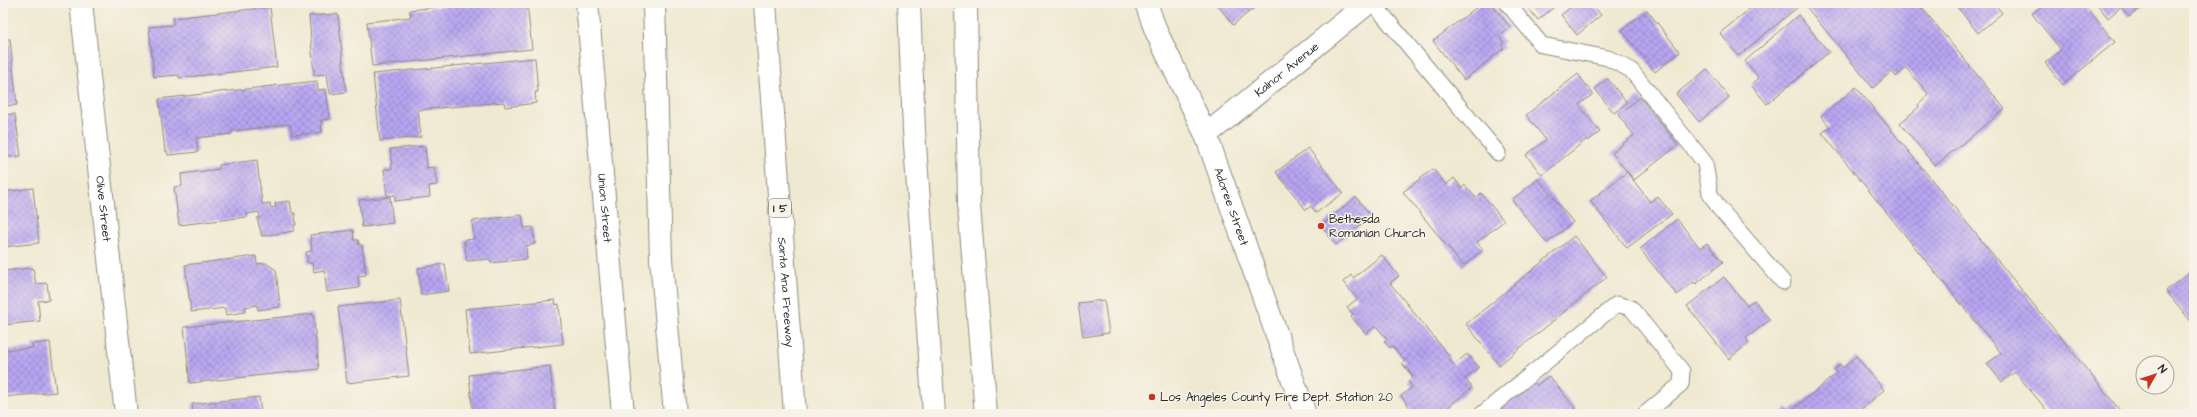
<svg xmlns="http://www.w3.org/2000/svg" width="2197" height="417" font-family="'Architects Daughter',sans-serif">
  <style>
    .building { fill: url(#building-cross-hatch) }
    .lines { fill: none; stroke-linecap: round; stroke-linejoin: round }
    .lane-casing { stroke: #8e8a7e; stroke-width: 17 }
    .street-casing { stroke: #8e8a7e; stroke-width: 24 }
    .secondary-casing { stroke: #8e8a7e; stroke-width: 24 }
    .highway-casing { stroke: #8e8a7e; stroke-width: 24 }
    .lane { stroke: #fff; stroke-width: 15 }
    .street { stroke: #fff; stroke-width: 22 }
    .secondary { stroke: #fff; stroke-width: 22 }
    .highway { stroke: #fff; stroke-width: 22 }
    .poi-dot { fill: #c8321e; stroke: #f7f3e8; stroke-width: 1.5 }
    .labels { text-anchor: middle; stroke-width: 3; stroke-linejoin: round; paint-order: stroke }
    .shield { fill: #f7f3e8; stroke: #686764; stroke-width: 1 }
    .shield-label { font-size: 11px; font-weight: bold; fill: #2b2b2b }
    .street-label { font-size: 12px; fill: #2b2b2b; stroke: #f7f3e8 }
    .poi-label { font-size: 12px; fill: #2b2b2b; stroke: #f7f3e8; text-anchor: start }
  </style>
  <defs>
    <pattern id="building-cross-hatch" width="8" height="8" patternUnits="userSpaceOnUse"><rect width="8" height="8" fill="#b7a6f2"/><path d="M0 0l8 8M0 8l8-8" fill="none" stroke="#9587c4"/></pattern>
  </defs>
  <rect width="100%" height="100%" fill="#f7f3e8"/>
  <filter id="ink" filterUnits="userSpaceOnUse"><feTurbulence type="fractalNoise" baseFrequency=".025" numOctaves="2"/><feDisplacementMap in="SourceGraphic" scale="8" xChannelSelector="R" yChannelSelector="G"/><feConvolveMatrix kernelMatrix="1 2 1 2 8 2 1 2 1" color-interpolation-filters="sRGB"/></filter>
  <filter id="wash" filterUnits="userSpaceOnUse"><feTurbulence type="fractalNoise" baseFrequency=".012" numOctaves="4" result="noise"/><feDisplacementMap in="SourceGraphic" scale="16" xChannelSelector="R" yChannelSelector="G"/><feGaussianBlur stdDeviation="0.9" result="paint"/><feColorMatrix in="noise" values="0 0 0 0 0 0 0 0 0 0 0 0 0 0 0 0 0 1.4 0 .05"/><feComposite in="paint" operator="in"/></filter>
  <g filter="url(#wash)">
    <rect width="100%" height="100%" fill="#f0e9d2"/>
    <g id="blocks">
      <path class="building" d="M473,3H527L532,49L372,66L367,22L411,17L410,10Z
        M1216,3H1260L1233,25Z
        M1482,3H1491L1510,27L1499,36L1504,42L1501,44L1504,48L1464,80L1433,41Z
        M1524,3H1559L1538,20Z
        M1576,3H1591L1601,15L1577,35L1561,15Z
        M1757,3H1795L1798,7L1738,56L1720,33Z
        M1803,3H1918L2005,109L1935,166L1900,123L1919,107L1918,105L1929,95L1906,68L1896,77L1892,71L1873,88Z
        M1954,3H1994L2002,13L1978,33Z
        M2046,3H2083L2115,42L2063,85L2045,63L2061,50L2032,14Z
        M2096,3H2147L2129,17L2121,7L2108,18Z
        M270,7L277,67L179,78V75L154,77L149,27L173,25V18Z
        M1647,10L1680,52L1655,72L1622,30Z
        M338,14L346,92L330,94L327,74L314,75L309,16Z
        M1798,15L1829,52L1767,104L1751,85L1759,78L1745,61Z
        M3,39H10L17,105L3,106Z
        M535,58L538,92H535L536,103L505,107L504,102L418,110L421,137L380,141L373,74Z
        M1707,69L1729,97L1699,122L1676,94Z
        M1578,74L1593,94L1579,105L1600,132L1588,141L1587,139L1542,175L1526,155L1546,140L1526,115Z
        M1608,79L1627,103L1614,113L1595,89Z
        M317,81L318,90L326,89L330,119L321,120L322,132L292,135L290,124L232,131V134L196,138L198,152L168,155L167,151H165L159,99Z
        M1856,87L2123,414H2050L2015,372L2002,382L1987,364L2001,353L1822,133L1830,127L1821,116Z
        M1640,97L1678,145L1634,180L1612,153L1634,135L1618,115Z
        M15,114L21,156L7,157L8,161L3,162V115Z
        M425,146L427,168L434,167L437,185L429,186L430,197L395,201V195L387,196L384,169H392L390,149Z
        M1308,148L1343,193L1316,213L1311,206L1306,210L1276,172Z
        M257,160L262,204L270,203L271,208L276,207L275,203L290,201L292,213H295L296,225H294V231L262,236L257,218H260L259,212L247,214V217L179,225L174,187L182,186L181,174L219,169V165Z
        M1433,169L1446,185L1454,178L1462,188L1465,185L1476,198L1481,193L1504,221L1477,242L1483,250L1463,266L1403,192Z
        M1627,172L1650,202L1657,196L1672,214L1627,248L1590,201Z
        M1538,179L1573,222L1547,243L1512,200Z
        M33,188L39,243L3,247V192Z
        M390,197L393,223L362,227L359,200Z
        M1356,197L1371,216L1336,245L1321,226Z
        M522,215L524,228L533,227L535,244L526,246L527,259L491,263L490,259L467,261L464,240L474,239L472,221Z
        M1677,219L1700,248L1707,243L1723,262L1696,284L1694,282L1677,295L1640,249Z
        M353,230L354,240H358L359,245H362L366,275L358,276L359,288L327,292L324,270L314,272L312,263H308L306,252L312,251L310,235Z
        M1574,236L1607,277L1499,365L1466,324Z
        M1382,255L1399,276L1390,283L1450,357L1449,359L1454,365L1467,354L1479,367L1465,379L1472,387L1440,414H1415L1401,396L1412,387L1408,381L1413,377L1402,363L1405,361L1392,346L1390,348L1384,341L1387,339L1376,326L1366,334L1351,316L1353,314L1347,307L1357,299L1343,282L1351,275L1353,278Z
        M256,256L257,264L266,263L276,270L280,307L258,310L257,305L245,307V312L226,315L225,308L191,312L185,265Z
        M445,264L449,291L421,295L418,268Z
        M33,268L36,284L47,283L49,300L38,301L40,321L3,325V271Z
        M2194,268V325L2166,291Z
        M1724,277L1747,306L1754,300L1770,320L1746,338L1749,343L1729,359L1687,306Z
        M400,300L409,376L347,383L338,307Z
        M555,300L556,305L559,304L563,344L470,354L465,309Z
        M1104,300L1109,333L1083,337L1078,303Z
        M313,314L319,369L190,383L184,327Z
        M50,342L56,392L3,397V350L33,348L32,344Z
        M1856,356L1884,390L1855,414L1781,413L1787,408L1790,412L1837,373L1834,369L1840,364L1843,368Z
        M550,366L555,414H473L469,375Z
        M1549,376L1580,414H1491L1533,381L1537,385Z
        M259,397L261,414H193L192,404Z"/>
    </g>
  </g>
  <g filter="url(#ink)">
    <use href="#blocks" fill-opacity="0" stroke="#8e8a7e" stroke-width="1"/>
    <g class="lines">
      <defs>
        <path id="lane" d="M1373,3L1498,153
          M1507,3L1542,45L1608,58L1631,70L1705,163L1710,194L1719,208L1783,282
          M1482,414L1617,304L1631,308L1682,371L1681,384L1645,414"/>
        <g id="street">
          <path id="s1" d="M81,3L126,414"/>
          <path id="s2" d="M587,3L623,414"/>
          <path id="s3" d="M1206,135L1368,3"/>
        </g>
        <g id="secondary">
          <path d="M654,3L661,259L675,414"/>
          <path id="s4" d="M1146,3L1156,31L1206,135L1305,414"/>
        </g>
        <g id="highway">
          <path id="s5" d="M765,3L795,414"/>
          <path d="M909,3L914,130L934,414"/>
          <path d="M966,3L969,206L986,414"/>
        </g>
      </defs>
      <use href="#lane" class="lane-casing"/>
      <use href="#street" class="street-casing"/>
      <use href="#secondary" class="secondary-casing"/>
      <use href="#highway" class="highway-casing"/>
      <use href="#lane" class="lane"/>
      <use href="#street" class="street"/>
      <use href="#secondary" class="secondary"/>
      <use href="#highway" class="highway"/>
    </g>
  </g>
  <g class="poi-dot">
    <circle cx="1321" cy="226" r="4"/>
    <circle cx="1152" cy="397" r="4"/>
  </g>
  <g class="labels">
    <rect class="shield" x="769" y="199" width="22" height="18" rx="3"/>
    <g class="shield-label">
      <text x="780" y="212">I 5</text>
    </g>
    <g class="street-label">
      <text dy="4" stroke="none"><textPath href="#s3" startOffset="104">Kalnor Avenue</textPath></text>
      <text dy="4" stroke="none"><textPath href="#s4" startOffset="221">Adoree Street</textPath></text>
      <text dy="4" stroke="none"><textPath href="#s1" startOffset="207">Olive Street</textPath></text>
      <text dy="4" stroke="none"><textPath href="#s2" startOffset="206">Union Street</textPath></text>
      <text dy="4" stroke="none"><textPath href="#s5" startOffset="290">Santa Ana Freeway</textPath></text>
    </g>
    <g class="poi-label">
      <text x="1329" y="223">Bethesda<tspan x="1329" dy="14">Romanian Church</tspan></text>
      <text x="1160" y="401">Los Angeles County Fire Dept. Station 20</text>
    </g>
  </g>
  <rect width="2197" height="417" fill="none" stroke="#f7f3e8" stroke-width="16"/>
  <g transform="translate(2155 375) rotate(51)"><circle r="19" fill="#f7f3e8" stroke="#a5a39c"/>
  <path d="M0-3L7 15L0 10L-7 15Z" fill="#c8321e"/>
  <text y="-6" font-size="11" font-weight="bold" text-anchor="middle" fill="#2b2b2b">N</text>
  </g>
</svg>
